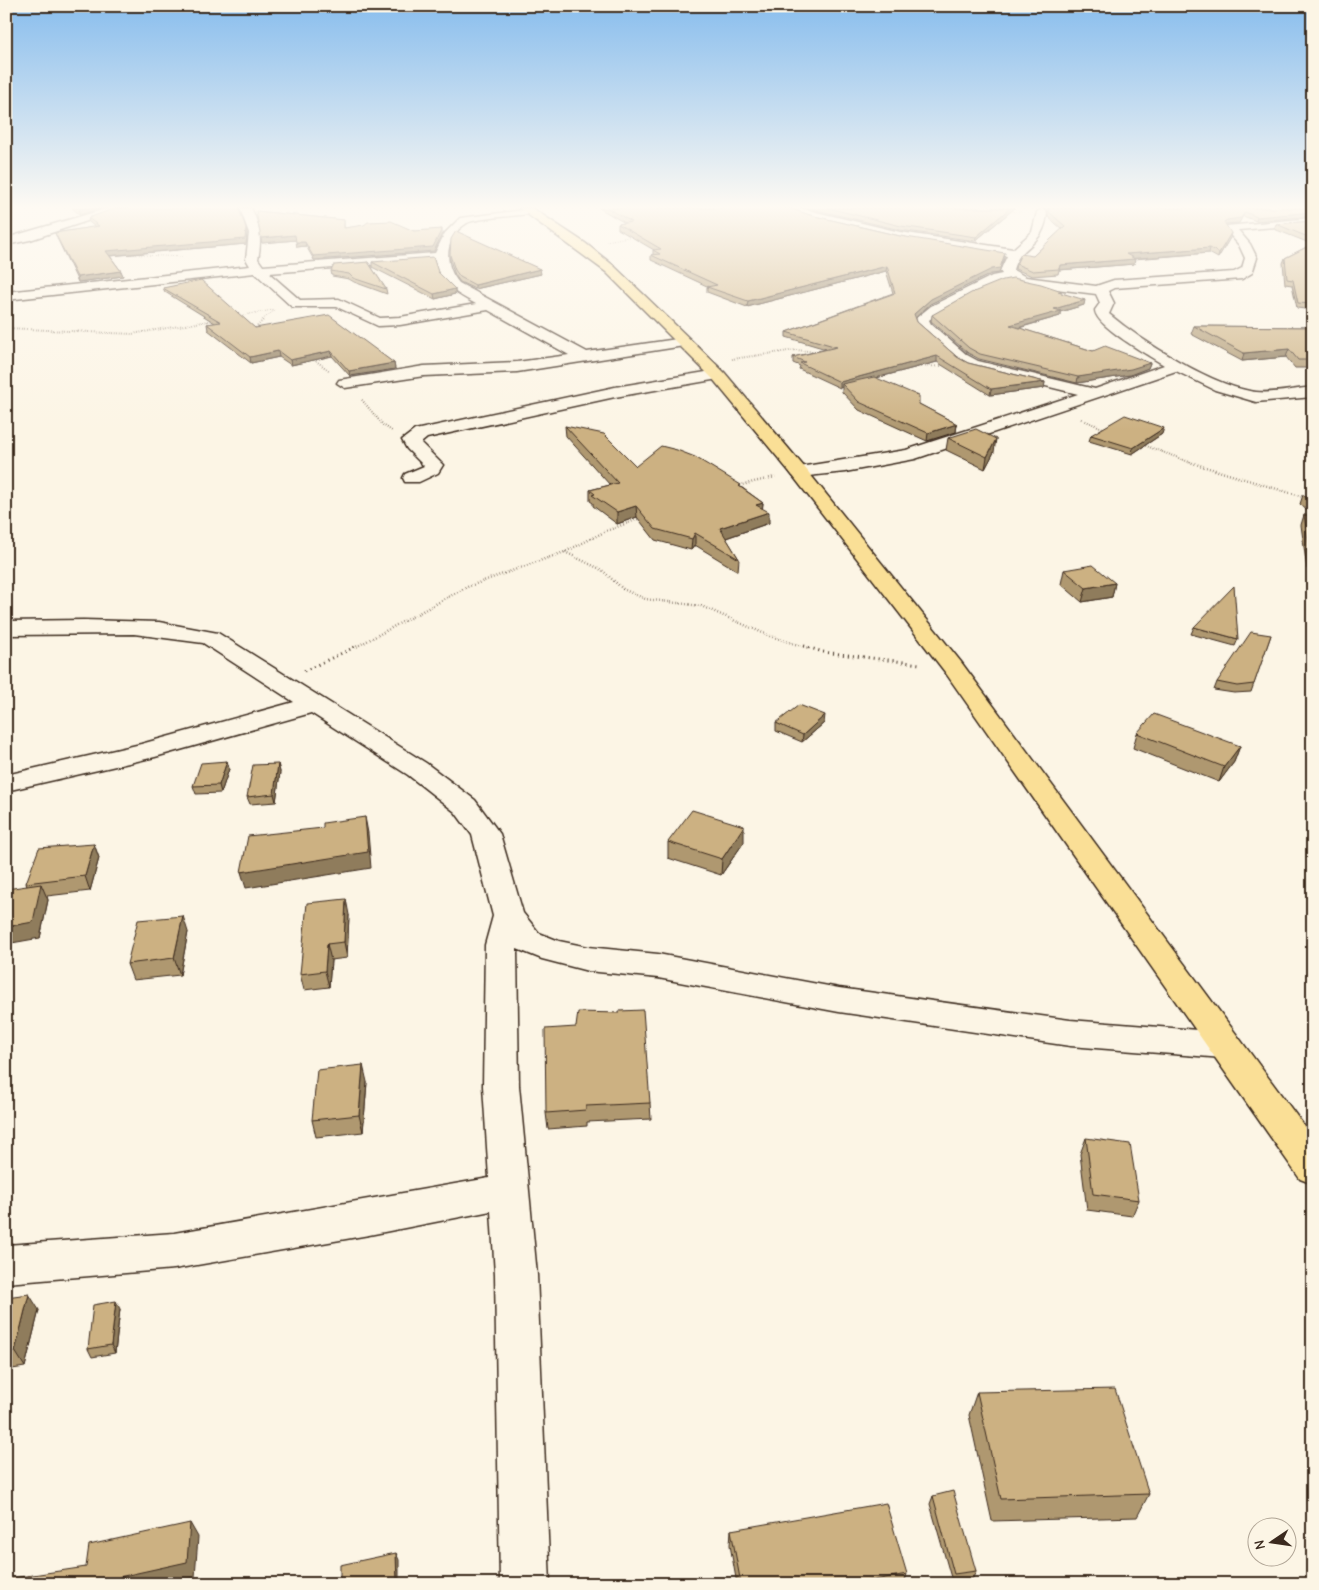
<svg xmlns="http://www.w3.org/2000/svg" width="1319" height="1590" font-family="'Comic Neue',sans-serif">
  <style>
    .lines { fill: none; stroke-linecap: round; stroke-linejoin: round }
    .street-casing { stroke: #3b2a1e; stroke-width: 3 }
    .secondary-casing { stroke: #3b2a1e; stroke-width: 3 }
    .highway-casing { stroke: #3b2a1e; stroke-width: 3 }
    .path-far3 { stroke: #3b2a1e; stroke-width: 1; stroke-dasharray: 0.5 2; stroke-linecap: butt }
    .path-far2 { stroke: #3b2a1e; stroke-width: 2; stroke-dasharray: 0.5 2; stroke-linecap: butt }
    .path-far1 { stroke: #3b2a1e; stroke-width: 2.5; stroke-dasharray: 0.5 2.5; stroke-linecap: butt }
    .path { stroke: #3b2a1e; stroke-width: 3; stroke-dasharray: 1 4; stroke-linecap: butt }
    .street { fill: #fcf5e5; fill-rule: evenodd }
    .secondary { fill: #fcf5e5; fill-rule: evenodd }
    .highway { fill: #fadf96; fill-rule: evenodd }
    .wall { fill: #af9870; stroke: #3b2a1e }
    .shaded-wall { fill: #8f7c5b; stroke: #3b2a1e }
    .building { fill: #ccb182; stroke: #3b2a1e }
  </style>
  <rect width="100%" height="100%" fill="#fcf5e5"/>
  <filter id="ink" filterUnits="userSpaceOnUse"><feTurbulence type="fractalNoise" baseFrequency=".02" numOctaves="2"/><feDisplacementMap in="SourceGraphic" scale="10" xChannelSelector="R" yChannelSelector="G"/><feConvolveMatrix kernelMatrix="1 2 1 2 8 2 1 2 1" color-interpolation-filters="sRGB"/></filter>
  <g filter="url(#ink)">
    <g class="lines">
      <defs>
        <path id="street" d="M240,208H251C260,225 262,240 258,259L263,266L435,253L445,233L460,218L532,209V213L528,214C515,216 476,218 467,223C444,237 443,265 459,283L587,352L684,338L691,342L684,346L517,372L424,376L345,388L337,383L339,380L424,366L517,362L569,355L488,310L400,325L378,326L337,307H292L255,273L6,300V292L250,266L246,259L249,233ZM435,260C439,285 456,293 476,304L400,317L380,318L339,299L300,300L269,273Z
          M781,208H799L900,232L1013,249L1032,232L1037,212L1042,209L1047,212C1045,247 1019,244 1013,270L1026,277L1096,286L1114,280L1234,272L1242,268L1245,258L1239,245L1224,228L1226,226L1313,218V224L1238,230L1250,244L1257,258L1252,273L1242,279L1114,288L1108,291L1114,303L1109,314C1141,341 1214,387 1256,392C1274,394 1294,389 1313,387V397L1256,402L1215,390L1176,371L915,459L845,472L799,477L793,476L790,472L793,468L906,450L1078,394L968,367L957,361L918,326L915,319L931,306L992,276L1002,274L1000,271L1007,256L900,239L810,218ZM1012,281L1024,285L1096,294L1100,303L1095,310C1095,326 1150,356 1164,365L1095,389L978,361L967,355L931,324L929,320C950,305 987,284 1012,281Z
          M718,370L726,375L724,378L615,397L427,438L421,443L443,465L438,473L419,482H405L403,478L405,474L424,466L407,449L402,440L415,430L615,387Z
          M83,620L159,622L218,633L426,763L475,800L500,834L523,913L539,933L559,941L588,947L658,954L839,988L1070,1020L1223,1032L1235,1036L1240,1045L1235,1054L1223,1058L1070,1046L839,1012L658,978L588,971L542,959L517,949L519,1086L537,1275L550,1584H500L495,1275L491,1211L369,1235L174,1269L6,1283V1245L174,1233L489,1178L483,1086L485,945L493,916L472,835L455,812L408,775L311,713L155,757L6,791V775L141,744L294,702L203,643L134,634L6,635V621Z"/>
        <path id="secondary" d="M109,208H126L30,240L6,245V238Z"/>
        <path id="highway" d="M519,208H532L585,243L614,266L724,372L805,468L961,662L1313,1138V1184L1300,1179L945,672L793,476L712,378L606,272Z"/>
      </defs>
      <use href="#street" class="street-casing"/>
      <use href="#secondary" class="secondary-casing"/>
      <use href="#highway" class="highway-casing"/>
      <path class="path-far3" d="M1008,211L1022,212
        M606,241L634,236
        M124,254L182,257
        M238,316L273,310
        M262,320L275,310"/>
      <path class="path-far2" d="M6,328L132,334L214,320
        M254,330L264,319
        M312,358L330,371
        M732,359L796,350L820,352
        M915,367L941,366
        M362,400L383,425L392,431
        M1081,419L1105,429
        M1141,444L1192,463"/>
      <path class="path-far1" d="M1189,462L1313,500
        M737,486L775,477
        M565,552L602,570L623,589L645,599L701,606L770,636L808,648
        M354,648L467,587L567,551L606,531L641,518"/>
      <path class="path" d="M804,646L823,652L920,664
        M304,671L357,646"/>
      <use href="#street" class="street"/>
      <use href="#secondary" class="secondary"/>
      <use href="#highway" class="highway"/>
    </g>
    <path class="wall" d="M72,208H101L80,215Z
      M599,208H789L810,215L900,236L1004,257L999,273L991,274L930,304L916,318L917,322L957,357L968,363L1045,382L1044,388L990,395L937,362L876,378L919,404L957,424L956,432L927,441L859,410L842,392V387L840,388L799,369L800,366L793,363V357L826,349L786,337V332L893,293L886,271L747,307L707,292V287H709L651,260V255H653V250H654L618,229V224L625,223Z
      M808,208H1015L975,241L900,230Z
      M1044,208H1313V216L1256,221L1243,216L1239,223L1225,224L1230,238L1218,258L1209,253L1134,259V264L1059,270L1058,274L1032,276L1015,269L1016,264L1033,256L1062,229L1048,217V210Z
      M256,211L344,220V228L414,231L442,234L434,251L314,260L306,246L297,247L296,240L262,243Z
      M88,218L247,233L246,244L110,256L121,271L123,276L78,282L57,238L55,233L95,227L89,222Z
      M1313,221V310L1297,308L1292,285L1285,284L1283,263L1285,258L1312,244L1274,229L1276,224Z
      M450,255L541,274L475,289L460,282L455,275L450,260Z
      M368,262L386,289L387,294L354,282L349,279L332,276L331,271Z
      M372,262L438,272L455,289V294L435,299L372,267Z
      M163,288L255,328L394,363L395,369L350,376L332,356L291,365L279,357L251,363L208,330L207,324L215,323L165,292Z
      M1062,293L1084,305L1060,312V316L1019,328L1093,351L1150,363L1148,368L1130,375L1077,383L979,359L968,353L931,321L932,315Z
      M1194,326L1313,327V368H1295L1286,357L1242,361L1191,334Z
      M565,426L636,466L741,487L763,503L762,509L769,523L726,538L739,559L738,571L695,545L691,550L655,540L637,517L617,524L593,506V503L590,501V490L610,485L566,436Z
      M1162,434L1132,454L1089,441L1091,435Z
      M948,438L994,452L985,469L946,450Z
      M1303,495L1313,498V516L1300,504Z
      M1304,515L1313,516V570L1307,569L1301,525Z
      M1064,570L1115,583L1112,597L1082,602L1061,584Z
      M1194,627L1238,639L1235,646L1191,634Z
      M1271,635L1251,692L1234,693L1214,690L1217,682Z
      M776,723H824L802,742L776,731Z
      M1137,733L1240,746L1234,762L1219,782L1133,748Z
      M227,761L229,769L221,793L196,794L193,786Z
      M278,764L280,772L276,802L250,804L247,797Z
      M668,842H744L721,875L668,858Z
      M94,844L99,858L90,891L47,896L48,900L40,938L26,883Z
      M349,915L347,958L331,960L329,987L304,990L300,974Z
      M188,932L180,975L133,980L127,964Z
      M619,1013L650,1103L651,1119L587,1122V1126L548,1129L546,1113L576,1027Z
      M367,1082L363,1132L316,1137L312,1120Z
      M1086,1138L1139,1200L1132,1216L1087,1210L1080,1154Z
      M6,1297L39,1310L25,1367L6,1370Z
      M120,1309L115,1353L92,1357L88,1349Z
      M977,1392L1149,1494L1137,1517L992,1521L969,1415Z
      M933,1496L976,1571L973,1578L952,1581L930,1504Z
      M731,1530L907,1574L904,1584H737L730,1545Z"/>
    <path class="shaded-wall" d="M84,208H101L80,215L79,210Z
      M1010,208H1015L975,241L976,237Z
      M1245,212L1243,216L1239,223L1226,224L1223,227L1224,222L1227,220Z
      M1313,212V216L1256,221L1257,217Z
      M246,228L247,233L246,244L107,256L106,251Z
      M442,229V234L434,251L314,260L313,256Z
      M1231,233L1230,238L1218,258L1219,253Z
      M295,235L296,240L262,243L261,238Z
      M296,242H305L306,246L297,247Z
      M1210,248L1209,253L1125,259L1126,254Z
      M1005,253L1004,257L999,273L991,274L930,304L913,320L914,314L931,299Z
      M1135,259L1134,264L1059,270L1060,265Z
      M887,266L886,271L747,307L748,301Z
      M540,269L541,274L475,289V285Z
      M121,271L123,276L78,282L77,277Z
      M455,289V294L435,299L434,294Z
      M1085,300L1084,305L1060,312V316L1010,330V325L1054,309Z
      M1289,349L1286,357L1242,361L1244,353Z
      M278,351L279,357L251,363L250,357Z
      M331,351L332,356L291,365L290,360Z
      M937,356V362L845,386L842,384V387L840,388V382Z
      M394,363L395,369L350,376L349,371Z
      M1150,363L1148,368L1130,375L1077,383L1078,377Z
      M1045,382L1044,388L990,395L991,389Z
      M957,424L956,432L927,441L928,433Z
      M1164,428L1162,434L1132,454L1133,448Z
      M996,439L994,452L985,469L987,457Z
      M763,503L762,514L756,505Z
      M636,506L637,517L617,524V512Z
      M769,512V523L720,540V528Z
      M695,533V545L691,550L692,539Z
      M1115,583L1112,597L1082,602L1086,588Z
      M825,715L824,723L802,742L803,735Z
      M1240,746L1234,762L1219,782L1224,767Z
      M227,761L229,769L221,793L219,785Z
      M278,764L280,772L276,802L274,794Z
      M365,817L368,833L371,868L246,888L241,872Z
      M744,826V842L721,875L722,859Z
      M94,844L99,858L90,891L85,876Z
      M41,884L48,900L40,938L6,944V927Z
      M346,899L349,915L347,958L344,942Z
      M183,916L188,932L180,975L174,958Z
      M327,944L331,960L329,987L325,971Z
      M363,1065L367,1082L363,1132L359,1115Z
      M29,1294L39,1310L25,1367L15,1351Z
      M116,1301L120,1309L115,1353L111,1345Z
      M190,1523L198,1537L195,1577L163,1584H118L119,1577Z
      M396,1553L399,1560V1584H397V1583Z"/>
    <path class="building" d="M116,208H229L239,209L246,228L245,239L106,251L121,271L77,277L55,233L99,226L88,218Z
      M607,208H789L810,215L900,236L1005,253L1000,268L992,269L931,299L914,314L917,322L957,357L968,363L1045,382L991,389L937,356L840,382L800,363L805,362L793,357L837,347L786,332L895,293L887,266L748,301L707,287L717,285L651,255L660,254L653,250L661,249L618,224L632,222Z
      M828,208H1010L976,237L901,226Z
      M1049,208H1313V212L1257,217L1245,212L1241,218L1227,220L1224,222L1231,233L1219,253L1210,248L1126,254L1135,259L1060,265L1059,269L1033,271L1016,264L1021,254L1033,256L1065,226L1049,212Z
      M256,211L344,220V228L364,225L368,222L391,221L414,231L442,229L433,247L313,256L305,242H296L295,235L261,238Z
      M1313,221V239L1276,224Z
      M456,231L540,269L475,285L460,277L455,270L450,255L451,239Z
      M1313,244V304L1298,303L1293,280L1287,279L1285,258Z
      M433,257L438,272L455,289L434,294L372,262Z
      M368,262L386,289L353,278L349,274L331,271L334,265Z
      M1013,278L1041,284L1062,291L1058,292L1085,300L1054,309L1061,311L1010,325L1093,351L1105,346L1150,363L1131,369L1078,377L980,354L969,348L932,315L971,293L1003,280Z
      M201,280L255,328L329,315L394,363L349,371L331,351L290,360L278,351L250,357L207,324L221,322L163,288Z
      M1194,326L1313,327V360H1298L1289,349L1244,353Z
      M874,377L919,396V404L957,424L928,433L859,402L842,384Z
      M1125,415L1164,428L1133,448L1091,435Z
      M565,426L604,434L636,466L661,446L677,450L695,457L741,485L739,486L763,503L756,505L769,512L720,528L739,559L695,533L692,539L655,529L636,506L617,512L592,495L595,494L590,490L618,483Z
      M976,429L996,439L987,457L948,438Z
      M1303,495L1313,498V503Z
      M1304,515L1313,516V559H1311Z
      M1093,565L1115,583L1086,588L1064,570Z
      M1234,586L1238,639L1194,627Z
      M1251,632L1271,635L1254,684L1237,686L1217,682Z
      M799,705L825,715L803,735L776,723Z
      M1154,714L1240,746L1224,767L1137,733Z
      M227,761L219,785L193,786L201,763Z
      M278,764L274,794L247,797L253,765Z
      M692,810L744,826L722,859L668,842Z
      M365,817L368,852L241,872L248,836L323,828V823Z
      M94,844L85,876L26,883L39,848Z
      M41,884L33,922L6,927V889Z
      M346,899L344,942L327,944L325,971L300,974L307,903Z
      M183,916L174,958L127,964L138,920Z
      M643,1010L650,1103L586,1106V1110L546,1113L545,1029L576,1027L578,1012L619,1013V1011Z
      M363,1065L359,1115L312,1120L317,1070Z
      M1086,1138L1130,1144L1139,1200L1093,1194Z
      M29,1294L15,1351L6,1352V1297Z
      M116,1301L111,1345L88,1349L93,1305Z
      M1115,1389L1149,1494L1001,1499L977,1392Z
      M953,1491L976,1571L954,1574L933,1496Z
      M886,1503L907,1574L852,1584H741L731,1530Z
      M190,1523L187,1562L119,1577L118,1584H6V1579L86,1567L89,1545Z
      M396,1553L397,1583L392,1584H340V1565Z"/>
  </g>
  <linearGradient id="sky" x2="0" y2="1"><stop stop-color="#88bded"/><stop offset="0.48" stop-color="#fefaf3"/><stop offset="1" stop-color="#fefaf3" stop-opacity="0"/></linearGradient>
  <rect width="1319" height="431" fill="url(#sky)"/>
  <rect width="1319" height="1590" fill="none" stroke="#fcf5e5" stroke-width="25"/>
  <rect x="12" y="12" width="1294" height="1565" fill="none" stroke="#3b2a1e" stroke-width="2" filter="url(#ink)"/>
  <g transform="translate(1272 1542) rotate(257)"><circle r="24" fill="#fcf5e5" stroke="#afa495"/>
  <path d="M0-4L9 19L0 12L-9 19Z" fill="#3b2a1e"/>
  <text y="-8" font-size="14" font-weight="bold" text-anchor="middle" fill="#3b2a1e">N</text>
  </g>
</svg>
